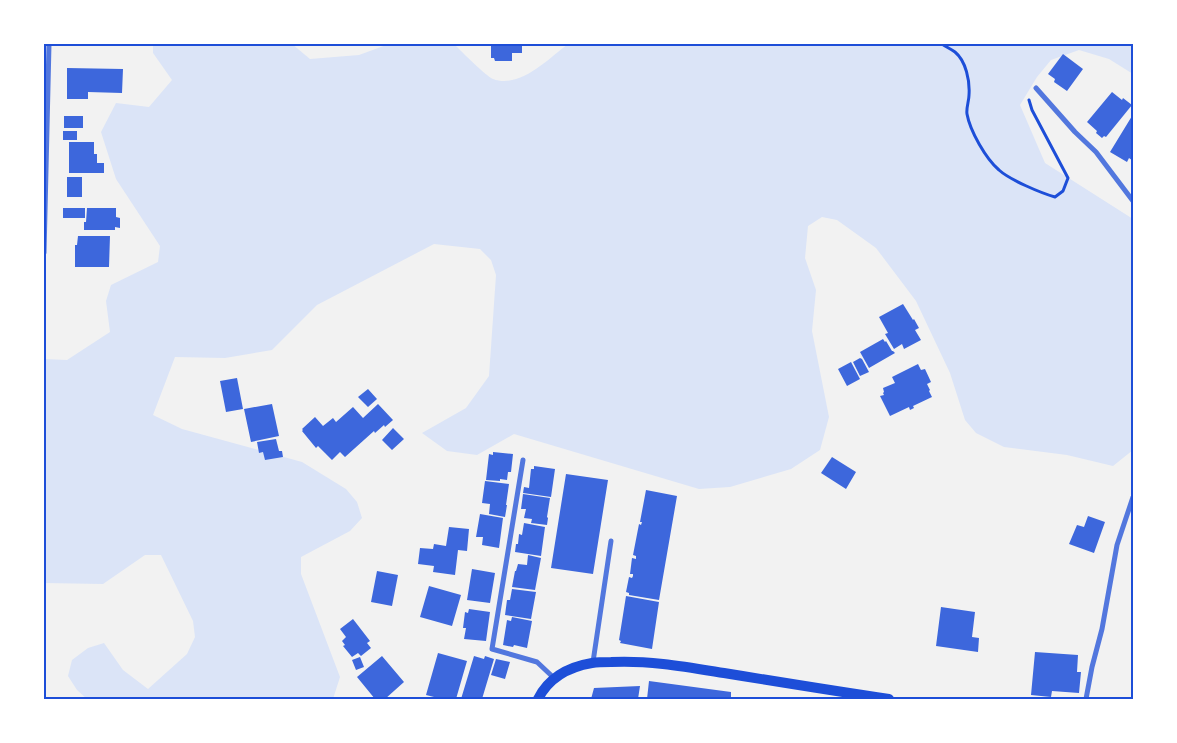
<svg xmlns="http://www.w3.org/2000/svg" width="1177" height="743" font-family="Figtree,sans-serif">
  <style>
    .green { fill: #dbe4f7 }
    .building { fill: #3d67dc }
    .lines { fill: none; stroke-linecap: round; stroke-linejoin: round }
    .path { stroke: #1d4ed8; stroke-width: 3 }
    .minor { stroke: #5277de; stroke-width: 5 }
    .secondary { stroke: #1d4ed8; stroke-width: 10 }
    .neatline { fill: none; stroke: #1d4ed8; stroke-width: 2 }
  </style>
  <rect width="100%" height="100%" fill="#f2f2f2"/>
  <path class="green" d="M153,44H292L310,59L359,55L389,44H452L455,45C462,52 486,76 493,79C520,89 548,59 568,44H1133V74L1109,59L1079,50L1051,60L1037,77L1020,105L1045,163L1133,219V450L1113,466L1067,455L1004,447L976,433L965,420L950,373L916,301L876,248L837,220L822,217L808,226L805,258L816,290L812,331L829,417L820,450L791,469L730,487L699,489L514,434L477,455L447,451L422,433L466,408L489,376L496,275L491,260L480,249L434,244L317,305L272,350L225,358L175,357L153,415L182,429L302,462L346,489L357,502L362,518L350,531L301,557V574L340,677L333,699H87L77,690L68,676L72,660L88,648L104,643L123,670L148,689L187,654L195,637L193,621L161,555H145L103,584L44,583V359L67,360L110,332L106,301L111,285L158,262L160,246L116,179L101,132L116,103L149,107L172,80L153,53Z"/>
  <path class="building" d="M491,44H522V53H512V61H495L494,58H491Z
    M1063,54L1083,69L1067,91L1054,82L1055,79L1048,74Z
    M67,68L123,69L122,93L88,92V99H67Z
    M1112,92L1122,100L1123,98L1132,105L1106,137L1104,136L1102,138L1096,133L1097,131L1087,122Z
    M64,116H83V128H64Z
    M1132,116L1133,117V161L1129,158L1127,162L1110,152Z
    M63,131H77V140H63Z
    M69,142H94V154H97V163H104V173H69Z
    M67,177H82V197H67Z
    M63,208H85V218H63Z
    M87,208H116V217L120,218V228L115,227V230H84V222H86Z
    M78,236H110L109,267H75V245H77Z
    M903,304L913,320L914,319L919,328L915,330L921,340L904,349L902,344L894,349L885,334L888,333L879,317Z
    M883,339L885,342L886,341L892,351H893L895,353L869,368L860,352Z
    M860,358L862,359L869,372L860,376L853,362Z
    M851,362L860,379L847,386L838,369Z
    M918,364L921,370L925,369L931,382L927,384L930,390L929,391L932,397L913,406L914,408L910,410L909,407L890,416L880,396L884,395L883,393L884,392L883,388L895,383L892,377Z
    M237,378L243,409L226,412L220,381Z
    M368,389L377,399L368,407L358,397Z
    M272,404L279,436L251,442L244,409Z
    M378,404L393,420L385,427L384,425L375,433L374,431L345,457L340,452L332,460L318,446L316,448L302,431L303,430L302,429L315,417L323,426L333,418L336,422L353,407L363,418Z
    M393,428L404,439L392,450L382,440Z
    M276,439L279,451H282L283,457L265,460L263,452L259,453L257,442Z
    M493,452L513,454L511,472H508L507,480L500,479V481L486,480L489,454L493,455Z
    M832,457L856,472L846,489L821,473Z
    M534,466L555,469L551,497L523,493L524,487L529,488L531,469H534Z
    M566,474L608,480L593,574L551,568Z
    M485,481L509,484L506,505H507L505,517L489,514L490,504L482,503Z
    M646,490L677,496L659,600L629,595V593L626,592L629,577L632,578L633,576V574H630L632,558L636,559V556L633,555L639,524L641,525L642,522H640Z
    M523,494L550,498L547,517L548,518L547,525L531,523L532,519L524,518L526,509H521Z
    M480,514L503,518L499,548L482,545L483,537H476Z
    M1088,516L1105,522L1094,553L1069,544L1077,525L1084,527Z
    M524,523L545,527L541,556L515,552L516,544H518L519,534L522,535Z
    M449,527L469,529L467,551L458,550L455,575L433,572L434,566L418,564L420,548L433,549L434,544L446,546Z
    M528,555L541,558L535,590L512,587L515,571H516L518,564L527,565Z
    M472,569L495,573L490,603L467,600Z
    M377,571L398,575L392,606L371,602Z
    M429,586L461,595L452,626L420,617Z
    M512,589L536,592L531,619L505,615L507,600H510Z
    M626,596L659,602L652,649L620,643L621,641L619,640Z
    M941,607L975,612L972,637L979,638L978,652L936,646Z
    M469,609L490,612L486,641L464,639L466,628H463L465,612L468,613Z
    M512,617L532,621L527,648L514,645L513,647L503,645L507,620L511,621Z
    M353,619L370,641L367,643L371,648L361,656L358,653L352,657L343,646L345,645L342,641L346,637L340,629Z
    M1035,652L1078,655L1077,672H1081L1079,693L1052,691L1051,697L1031,695Z
    M438,653L467,661L456,699H442L426,695Z
    M382,656L404,682L385,699H375L357,677Z
    M474,656L484,659L485,656L494,659L482,699H461Z
    M360,657L364,667L356,670L352,660Z
    M496,659L510,662L505,679L491,675Z
    M649,681L731,692V699H647Z
    M640,686L638,699H591L594,688Z"/>
  <g class="lines">
    <path class="path" d="M942,44C946,47 951,49 955,52C966,61 970,81 969,95C969,101 966,108 967,114C970,131 986,159 999,170C1010,180 1041,193 1055,197L1063,191L1068,178L1032,110L1029,100"/>
    <path class="minor" d="M1036,88L1075,132L1096,152L1133,201
      M44,253L49,44
      M523,460L492,649L537,662L554,678
      M593,662L611,541
      M1086,699L1092,667L1102,629L1117,545L1133,497"/>
    <path class="secondary" d="M538,699C549,677 568,667 592,663C598,662 605,662 611,662C649,660 687,667 724,673C779,682 834,691 889,699"/>
  </g>
  <rect width="1177" height="743" fill="none" stroke="#ffffff" stroke-width="90"/>
  <rect x="45" y="45" width="1087" height="653" class="neatline"/>
</svg>
